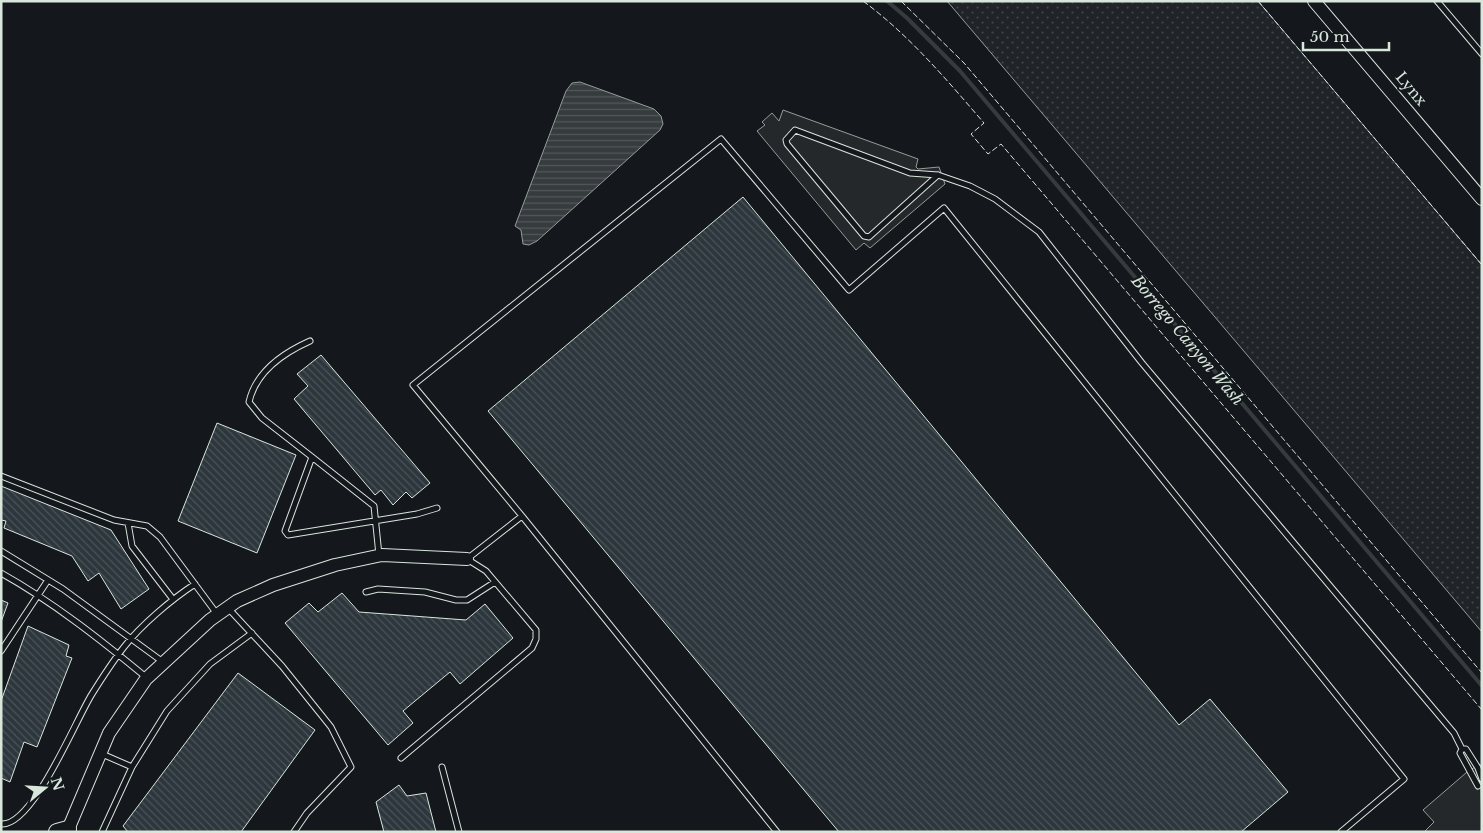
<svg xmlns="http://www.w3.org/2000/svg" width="1483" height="833" font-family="'Libre Baskerville',serif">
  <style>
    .grass { fill: url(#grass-dots); stroke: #939e99 }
    .parking { fill: #24282b; stroke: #939e99 }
    .water { fill: url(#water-rules); stroke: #939e99 }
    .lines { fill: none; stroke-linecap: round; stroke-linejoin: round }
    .stream { stroke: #363b3e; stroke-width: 4 }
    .building { fill: url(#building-back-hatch); stroke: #d8e6dc }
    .service-casing { stroke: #d8e6dc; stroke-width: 7 }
    .tertiary-casing { stroke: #d8e6dc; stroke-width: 14 }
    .primary-casing { stroke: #d8e6dc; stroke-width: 18 }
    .service { stroke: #14181c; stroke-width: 5 }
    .tertiary { stroke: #14181c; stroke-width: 12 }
    .primary { stroke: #14181c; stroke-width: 16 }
    .fence { stroke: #d8e6dc; stroke-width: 1; stroke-dasharray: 6 2.5; stroke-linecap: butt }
    .labels { text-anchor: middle; stroke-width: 4; stroke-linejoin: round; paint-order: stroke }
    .street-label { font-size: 15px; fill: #d8e6dc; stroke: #14181c }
    .water-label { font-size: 16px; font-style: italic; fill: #d8e6dc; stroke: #14181c }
  </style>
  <defs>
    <pattern id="grass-dots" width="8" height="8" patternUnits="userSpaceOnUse" patternTransform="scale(1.25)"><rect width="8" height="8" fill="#202428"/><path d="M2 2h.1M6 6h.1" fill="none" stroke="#404447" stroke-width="1.8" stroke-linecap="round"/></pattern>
    <pattern id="water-rules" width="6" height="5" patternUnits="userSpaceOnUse" patternTransform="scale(1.25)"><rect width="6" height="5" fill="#363b3e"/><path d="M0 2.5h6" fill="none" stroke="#525759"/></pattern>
    <pattern id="building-back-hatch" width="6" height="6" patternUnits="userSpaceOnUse" patternTransform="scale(1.25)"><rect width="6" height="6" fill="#2c363c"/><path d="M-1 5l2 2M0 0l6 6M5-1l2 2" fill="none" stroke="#4a5358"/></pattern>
  </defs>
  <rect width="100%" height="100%" fill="#14181c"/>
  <path class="grass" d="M947,1H1258L1482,265V632Z"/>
  <path class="parking" d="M783,110L918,159L916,167L918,169L939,167L945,184L870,248L864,243L856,250L757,131L765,125L762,122L772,113L779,121Z
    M1480,764L1482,832H1424L1434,822L1423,810L1467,772Z"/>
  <path class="water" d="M580,82L654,109L661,116L663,124L660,130L537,241L529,245L523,244L521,230L515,226L566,91L572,83Z"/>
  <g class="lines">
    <path class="stream" d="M887,1L907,18L960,71L1482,686"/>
  </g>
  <path class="building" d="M743,197L1179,725L1210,699L1288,792L1241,832H839L488,411Z
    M321,355L430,483L412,498L406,492L393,505L381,490L375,495L294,399L308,386L297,374Z
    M217,423L296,455L257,553L178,521Z
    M1,486L111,530L149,589L121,609L99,573L88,581L72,556L4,528L6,521L1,520Z
    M342,593L359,612L466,620L485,604L513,638L460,684L450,672L403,711L413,723L388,745L285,623L309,603L318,612Z
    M1,600L8,603L1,622Z
    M28,626L69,645L66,656L72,658L37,747L24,742L10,782L1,778V701Z
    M238,673L315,730L241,832H128L123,826Z
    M399,785L407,796L426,793L436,832H384L376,802Z"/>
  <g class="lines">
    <defs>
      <path id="service" d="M1437,1L1482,54
        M938,175L869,237L864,236L787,144L786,140L795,130L910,173L938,175L970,186L995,199L1039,232L1142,363L1454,733L1462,749
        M310,341C283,353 256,371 249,402L262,418L312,457L285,531L288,535L417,514L437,508
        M312,457L374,506L379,555
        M1,476L114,520L147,526L160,537L217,614
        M522,516L413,385L721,139L849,290L944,208L1404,779L1341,832
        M128,523L132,546L172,598
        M1,551L63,589L163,662
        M1,573C53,602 101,640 147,678
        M366,592L378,589L425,592L456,600H467L495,582
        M228,608L282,666L331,727L351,767L307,813L294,832
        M1,651L48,580
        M102,754L132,767L102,832
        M401,758L532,648L536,639V630L486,571L467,559L522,516L777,832
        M132,767L167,711L210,664L252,633
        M442,767L459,832
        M1478,786L1460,753L1462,749H1466L1478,768L1482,779
        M1,824C33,827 76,719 92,694C102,678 113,661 124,647C141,625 172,599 195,584"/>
      <path id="tertiary" d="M1314,1L1482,199
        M67,832L109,733L146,679L210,620L237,601L273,585L335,565L382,555L467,559"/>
      <path id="primary" d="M57,832L68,829"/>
    </defs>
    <use href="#service" class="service-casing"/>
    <use href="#tertiary" class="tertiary-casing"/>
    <use href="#primary" class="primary-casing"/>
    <use href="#service" class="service"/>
    <use href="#tertiary" class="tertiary"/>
    <use href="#primary" class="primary"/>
    <path class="fence" d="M863,1C909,35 946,79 984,123L971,134L988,154L1001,144L1482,710
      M901,1L964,63L1482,673
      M1258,1L1482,265"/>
  </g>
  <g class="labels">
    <g class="street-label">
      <text transform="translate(1411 89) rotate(50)" y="5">Lynx</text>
    </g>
    <g class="water-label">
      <text transform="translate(1188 340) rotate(50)" y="6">Borrego Canyon Wash</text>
    </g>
  </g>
  <rect width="1483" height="833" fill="none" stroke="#d8e6dc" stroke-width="5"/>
  <g transform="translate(45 788) rotate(72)" stroke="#14181c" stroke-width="4" paint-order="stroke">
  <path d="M0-4L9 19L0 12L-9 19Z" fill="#d8e6dc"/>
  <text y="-8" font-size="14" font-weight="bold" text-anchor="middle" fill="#d8e6dc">N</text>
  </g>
  <path d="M1303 42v8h86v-8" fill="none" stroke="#d8e6dc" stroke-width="2.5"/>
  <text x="1310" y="42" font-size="15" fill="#d8e6dc" stroke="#14181c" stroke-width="4" paint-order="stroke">50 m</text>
</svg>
